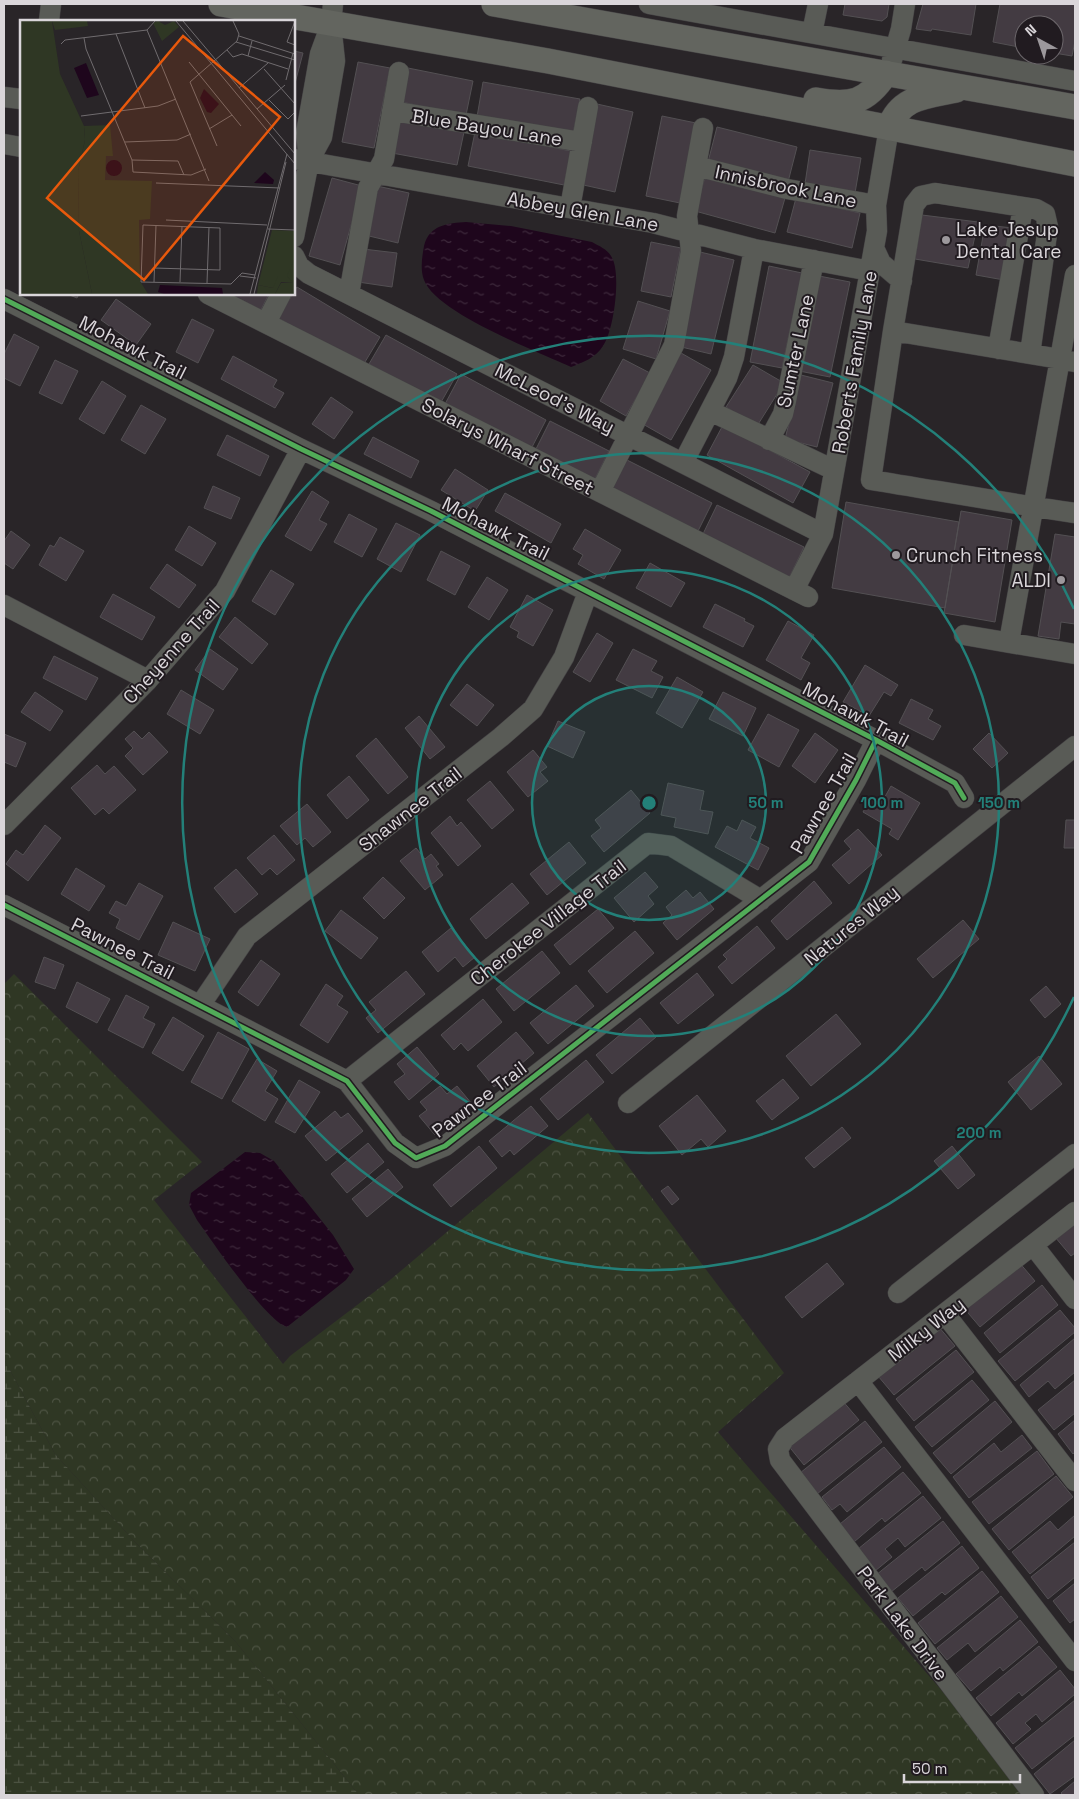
<svg xmlns="http://www.w3.org/2000/svg" width="1079" height="1799" font-family="'Space Grotesk',sans-serif">
  <style>
    .forest { fill: url(#forest-crowns) }
    .wetland { fill: url(#wetland-marsh) }
    .water { fill: url(#water-ripples) }
    .building { fill: #433b42; stroke: #535053 }
    .lines { fill: none; stroke-linecap: round; stroke-linejoin: round }
    .minor-casing { stroke: #444244; stroke-width: 21 }
    .major-casing { stroke: #444244; stroke-width: 26 }
    .minor { stroke: #595b56; stroke-width: 20 }
    .major { stroke: #63655f; stroke-width: 25 }
    .cycleway-casing { stroke: #211b20; stroke-width: 8 }
    .cycleway { stroke: #51ab58; stroke-width: 5 }
    .ring { fill: none; stroke: #238079; stroke-width: 2.5 }
    .poi-dot { fill: #9c989c; stroke: #211b20; stroke-width: 2 }
    .labels { text-anchor: middle; stroke-width: 4; stroke-linejoin: round; paint-order: stroke }
    .street-label { font-size: 19px; fill: #dad6da; stroke: #211b20 }
    .poi-label { font-size: 19px; fill: #dad6da; stroke: #211b20; text-anchor: start }
    .inset-road { fill: none; stroke: #706c6f; stroke-width: 1 }
    .view { fill: #e8590c; fill-opacity: 0.15; stroke: #e8590c; stroke-width: 2.5 }
    .inset-edge { fill: none; stroke: #dad6da; stroke-width: 2.5 }
    .centre { fill: #238079; stroke: #211b20; stroke-width: 2.5 }
    .ring-label { font-size: 15px; text-anchor: middle; font-weight: bold; fill: #238079; stroke: #211b20; stroke-width: 4; stroke-linejoin: round; paint-order: stroke }
  </style>
  <defs>
    <pattern id="forest-crowns" width="20" height="18" patternUnits="userSpaceOnUse" patternTransform="scale(1.25)"><rect width="20" height="18" fill="#2f3724"/><path d="M2 6a3 3 0 1 1 6 0M12 15a3 3 0 1 1 6 0" fill="none" stroke="#4d5343"/></pattern>
    <pattern id="wetland-marsh" width="20" height="14" patternUnits="userSpaceOnUse" patternTransform="scale(1.25)"><rect width="20" height="14" fill="#2f3724"/><path d="M1 5h8M5 5V1M11 12h8M15 12V8" fill="none" stroke="#4d5343"/></pattern>
    <pattern id="water-ripples" width="26" height="14" patternUnits="userSpaceOnUse" patternTransform="scale(1.25)"><rect width="26" height="14" fill="#1e061c"/><path d="M2 4q2-2 4 0t4 0M15 11q2-2 4 0t4 0" fill="none" stroke="#3e2a3c"/></pattern>
  </defs>
  <rect width="100%" height="100%" fill="#292528"/>
  <path class="forest" d="M14,974L202,1162L154,1200L283,1364L290,1356L390,1280L588,1113L784,1373L718,1432L1032,1795H359L235,1641L135,1542L55,1454L4,1359V984Z"/>
  <path class="wetland" d="M4,1359L55,1454L135,1542L235,1641L359,1795H4Z"/>
  <path class="water" d="M466,222L511,226L592,242C599,246 607,249 611,256C622,271 614,331 603,346C595,358 584,362 571,367C539,352 436,313 424,280C420,270 422,257 424,246C429,225 448,223 466,222Z
    M245,1152L260,1153L274,1161L333,1235L354,1269L346,1280L287,1327C266,1321 212,1241 197,1220L189,1205L191,1193Z"/>
  <path class="building" d="M845,4H889L887,17L882,21L843,15Z
    M923,4H976L971,35L932,29L931,31L916,29Z
    M1000,4H1075V41L1072,56L1054,53V25H1024V48L993,42Z
    M294,51L303,53L294,87Z
    M358,62L390,68L374,148L342,142Z
    M408,68L473,81L466,115L401,102Z
    M483,82L580,99L573,134L477,117Z
    M597,104L633,112L615,192L579,184Z
    M662,116L696,123L680,203L646,196Z
    M398,120L464,132L457,165L392,153Z
    M717,127L797,147L788,182L708,162Z
    M475,132L571,151L564,185L468,166Z
    M810,150L861,158L855,193L805,184Z
    M705,177L785,198L775,233L695,211Z
    M332,178L362,186L340,265L309,256Z
    M377,186L409,193L398,243L365,235Z
    M796,198L860,213L852,248L787,232Z
    M922,215L978,222L968,268L915,259Z
    M985,225L1013,228L1004,280L976,275Z
    M651,242L681,248L671,297L641,291Z
    M363,249L397,253L392,287L358,282Z
    M700,252L734,260L711,354L677,346Z
    M769,266L802,273L782,368L750,362Z
    M819,276L850,282L830,377L799,371Z
    M297,287L380,337L362,367L278,318Z
    M67,294H79L77,298Z
    M230,294H269L261,310Z
    M116,299L151,324L136,345L101,320Z
    M638,301L670,311L656,359L623,349Z
    M192,319L214,330L198,363L176,352Z
    M14,334L39,347L20,386L4,378V354Z
    M386,335L457,374L440,404L369,364Z
    M681,353L711,370L671,440L641,423Z
    M233,356L277,380L273,387L284,393L275,408L221,379Z
    M623,359L650,373L626,416L600,401Z
    M55,360L78,371L62,404L39,393Z
    M753,365L784,383L757,426L726,407Z
    M461,374L546,420L531,449L445,404Z
    M801,375L833,383L817,447L785,439Z
    M102,381L126,396L104,434L79,419Z
    M331,397L353,412L334,439L312,424Z
    M141,405L166,419L145,454L121,440Z
    M550,421L609,451L594,481L535,451Z
    M723,425L810,472L793,503L707,455Z
    M227,435L269,456L260,476L217,455Z
    M373,437L419,461L411,478L364,454Z
    M625,459L712,503L697,533L610,488Z
    M455,469L488,490L475,511L441,490Z
    M213,486L240,498L231,519L204,508Z
    M312,491L329,502L319,520L327,524L311,551L285,536Z
    M505,493L561,524L551,543L495,511Z
    M846,502L959,522L945,608L832,588Z
    M717,505L804,547L789,578L702,536Z
    M961,511L1012,520L995,622L944,613Z
    M349,514L377,529L362,557L334,542Z
    M396,523L420,535L401,572L377,559Z
    M189,526L216,543L202,566L175,550Z
    M585,529L621,550L604,579L578,564L583,555L573,549Z
    M11,531L30,545L13,569L4,563V541Z
    M1055,534L1075,537V624L1061,622L1059,639L1038,636Z
    M60,537L84,551L66,581L39,565L50,545L54,547Z
    M441,551L470,566L455,595L427,580Z
    M650,563L685,583L671,607L636,588Z
    M167,564L196,585L179,608L150,588Z
    M271,570L294,584L275,615L252,601Z
    M487,577L508,590L489,620L468,607Z
    M113,594L155,617L142,640L100,617Z
    M527,595L553,610L533,646L517,637L519,632L510,627Z
    M715,604L745,619L744,621L754,626L743,647L703,627Z
    M235,617L268,644L252,664L219,637Z
    M788,621L814,635L801,658L810,663L801,680L766,660Z
    M597,633L613,643L590,682L573,672Z
    M210,649L238,669L223,690L195,670Z
    M633,649L657,661L651,671L663,677L652,698L616,680Z
    M54,656L98,678L86,700L43,678Z
    M865,665L898,685L891,696L884,692L869,716L843,702Z
    M677,677L703,692L682,728L656,713Z
    M467,684L494,705L477,726L450,705Z
    M181,690L214,710L200,734L167,714Z
    M35,692L63,711L50,731L21,712Z
    M723,692L756,708L743,736L709,719Z
    M911,699L933,710L928,719L941,726L933,740L899,723Z
    M768,714L799,730L779,767L748,750Z
    M419,716L445,747L430,759L405,728Z
    M558,721L585,732L573,758L547,746Z
    M134,731L142,739L149,732L168,752L143,775L125,756L133,748L125,739Z
    M815,733L838,750L815,783L792,766Z
    M989,733L1008,753L992,768L973,749Z
    M4,734L26,743L16,767L4,762Z
    M376,738L408,777L388,794L356,756Z
    M533,750L547,767L540,772L548,781L528,797L507,772Z
    M97,765L105,774L114,766L136,790L109,814L103,808L95,815L71,788Z
    M349,776L369,800L347,819L327,795Z
    M490,781L514,810L492,829L467,800Z
    M668,783L704,791L700,810L713,812L708,834L674,827L676,818L661,815Z
    M891,786L920,803L898,840L889,834L892,829L863,812L872,796L882,802Z
    M631,790L650,813L604,852L591,836L601,828L595,820Z
    M307,804L331,832L313,847L305,838L297,845L280,826Z
    M450,816L457,826L461,822L481,846L458,866L431,833Z
    M742,820L756,827L750,838L769,848L758,870L715,847L727,826L737,831Z
    M1066,820H1075V848H1064Z
    M45,825L61,838L28,881L6,864L16,850L23,855Z
    M858,829L882,855L849,884L832,865L851,849L844,841Z
    M274,835L295,860L277,875L270,868L262,875L247,858Z
    M569,842L586,863L547,895L530,874Z
    M416,848L425,859L431,854L439,864L436,866L443,875L425,890L400,861Z
    M76,868L105,886L89,911L61,894Z
    M236,869L258,894L235,913L214,888Z
    M645,872L658,887L648,896L654,904L634,922L614,898Z
    M383,877L405,898L384,919L363,898Z
    M814,881L832,903L787,940L771,921Z
    M139,883L163,896L139,940L116,928L120,919L109,913L116,901L126,906Z
    M512,883L529,903L486,939L470,919Z
    M686,890L693,898L700,892L714,909L677,940L663,923L672,915L666,907Z
    M598,909L614,928L570,965L554,945Z
    M341,910L378,938L361,959L325,931Z
    M963,920L979,939L933,978L917,959Z
    M173,922L210,939L195,971L158,955Z
    M757,926L775,948L732,984L718,967L727,959L723,955Z
    M451,928L475,957L463,967L455,957L438,972L422,952Z
    M635,931L654,953L607,993L588,971Z
    M542,951L560,973L514,1011L496,989Z
    M44,957L64,965L55,989L35,982Z
    M261,960L280,974L258,1006L238,992Z
    M406,971L425,994L378,1033L366,1018L376,1010L369,1002Z
    M697,973L714,995L678,1024L660,1003Z
    M77,982L110,999L97,1023L66,1007Z
    M326,984L343,996L337,1005L348,1012L328,1043L300,1025Z
    M576,985L594,1006L548,1044L530,1023Z
    M1046,986L1061,1004L1045,1018L1030,1000Z
    M126,995L149,1007L143,1018L155,1024L143,1048L108,1030Z
    M483,999L502,1022L468,1051L461,1043L454,1050L441,1035Z
    M836,1014L861,1044L811,1086L786,1056Z
    M173,1017L204,1036L183,1071L152,1053Z
    M640,1018L656,1037L612,1074L596,1055Z
    M218,1032L249,1049L222,1099L191,1082Z
    M516,1032L534,1053L494,1087L477,1066Z
    M417,1047L439,1074L409,1100L394,1082L405,1074L397,1064Z
    M1039,1056L1062,1084L1031,1110L1008,1082Z
    M257,1059L277,1071L265,1091L278,1099L265,1121L232,1101Z
    M586,1060L604,1082L558,1120L540,1099Z
    M783,1079L799,1098L772,1120L756,1101Z
    M299,1080L320,1092L295,1133L275,1122Z
    M440,1086L447,1094L457,1086L472,1104L435,1135L419,1116L427,1110L420,1102Z
    M697,1095L726,1131L708,1147L701,1139L682,1155L659,1126Z
    M531,1106L548,1126L514,1155L510,1150L502,1157L489,1141Z
    M335,1111L341,1118L348,1113L363,1131L326,1161L305,1136Z
    M842,1127L851,1138L814,1168L805,1158Z
    M368,1143L384,1162L347,1193L331,1174Z
    M479,1146L497,1168L451,1207L433,1185Z
    M952,1146L975,1175L958,1189L934,1161Z
    M388,1169L403,1187L367,1217L352,1199Z
    M668,1186L679,1199L672,1205L661,1191Z
    M1075,1220V1253L1071,1256L1055,1237Z
    M1018,1261L1035,1281L980,1327L963,1307Z
    M827,1263L844,1284L802,1318L785,1297Z
    M1042,1285L1058,1305L1000,1353L984,1333Z
    M1060,1310L1075,1328V1332L1015,1381L998,1361Z
    M938,1326L955,1346L894,1395L878,1376Z
    M1075,1338V1372L1055,1389L1048,1381L1029,1397L1020,1385Z
    M956,1350L974,1372L914,1421L896,1399Z
    M972,1380L989,1400L932,1447L915,1427Z
    M1075,1380V1413L1054,1430L1038,1410Z
    M841,1399L859,1420L804,1465L787,1444Z
    M995,1401L1012,1422L951,1474L933,1453Z
    M1075,1420V1452L1073,1454L1058,1434Z
    M865,1421L882,1442L817,1494L800,1473Z
    M1022,1435L1032,1448L969,1498L953,1477L994,1443L1001,1452Z
    M884,1447L901,1467L847,1512L840,1504L832,1510L822,1497Z
    M1037,1451L1054,1474L989,1524L972,1502Z
    M903,1472L921,1493L885,1522L882,1518L854,1542L840,1524Z
    M1056,1476L1073,1497L1009,1550L992,1529Z
    M923,1496L941,1518L905,1547L898,1538L885,1549L892,1557L875,1571L858,1549Z
    M1075,1515V1536L1030,1574L1012,1552L1050,1521L1058,1530Z
    M943,1521L960,1543L925,1571L922,1567L891,1592L876,1575Z
    M1075,1542V1577L1048,1599L1031,1577Z
    M962,1546L979,1568L945,1595L942,1592L913,1616L898,1598Z
    M982,1571L999,1592L935,1644L918,1623Z
    M1075,1583V1619L1070,1623L1053,1601Z
    M1001,1596L1018,1617L975,1652L968,1643L947,1660L937,1648Z
    M1020,1620L1038,1642L1003,1671L1000,1667L971,1691L956,1674Z
    M1039,1646L1057,1667L1022,1696L1019,1692L991,1716L976,1698Z
    M1060,1670L1075,1689V1694L1042,1722L1036,1714L1025,1723L1031,1729L1013,1744L996,1723Z
    M1075,1700V1735L1032,1769L1015,1748Z
    M1075,1740V1776L1050,1794L1034,1774Z
    M1075,1781V1795H1063L1061,1793Z"/>
  <g class="lines">
    <defs>
      <path id="minor" d="M649,4L1075,81
        M49,21L51,4
        M812,33L818,4
        M892,60L901,29L905,4
        M4,97L21,99
        M392,111L582,142
        M4,144L21,147
        M294,159L653,223L754,249L870,271
        M309,161L306,133L320,54L331,24L333,4
        M696,166L787,189L876,205
        M570,208L588,107
        M294,237L309,161L322,137L335,61L331,24
        M874,248L881,263L902,281
        M294,256L299,266L309,274L823,534
        M1075,275L1060,359L1075,362
        M208,294L808,597
        M349,294L368,188L384,159L399,72
        M4,299L301,449L431,511L876,740L955,783L964,798
        M266,323L281,294
        M893,331L914,205L921,196L935,193L1036,209L1045,214L1048,227L1030,354
        M998,349L1023,207
        M710,411L834,470
        M769,440L783,414L786,401L814,260
        M683,463L727,378L734,357L754,249
        M600,492L674,345L691,251L687,216L703,128
        M794,590L823,534L877,231L876,205L889,128
        M4,605L148,680
        M964,635L1075,654
        M1009,642L1060,359L893,331L871,480C939,491 1007,503 1075,513
        M4,825L148,680L225,591L301,449
        M4,905L347,1081L395,1143L416,1158L445,1146L809,862L856,780L876,740
        M201,1004L247,936L501,737L533,709L564,657L588,592
        M347,1081L648,843L671,846L761,900
        M628,1103L1075,746
        M1033,1245L1075,1299
        M898,1293L1075,1154
        M945,1314L1075,1481
        M858,1381L1075,1661
        M1034,1795L780,1460L778,1449L785,1438L1075,1212"/>
      <path id="major" d="M221,4L548,61L1075,164
        M494,4L1075,107
        M816,100C850,106 867,103 886,73
        M889,128C900,96 928,96 956,90"/>
    </defs>
    <use href="#minor" class="minor-casing"/>
    <use href="#major" class="major-casing"/>
    <use href="#minor" class="minor"/>
    <use href="#major" class="major"/>
    <defs>
      <path id="cycleway" d="M4,299L301,449L431,511L876,740L955,783L964,798
        M4,905L347,1081L395,1143L416,1158L445,1146L809,862L856,780L876,740"/>
    </defs>
    <use href="#cycleway" class="cycleway-casing"/>
    <use href="#cycleway" class="cycleway"/>
  </g>
  <circle cx="649" cy="803" r="117" fill="#238079" fill-opacity=".12"/>
  <g class="ring">
    <circle cx="649" cy="803" r="117"/>
    <circle cx="649" cy="803" r="233"/>
    <circle cx="649" cy="803" r="350"/>
    <path d="M1074 997A467 467 0 1 1 1074 609"/>
  </g>
  <g class="poi-dot">
    <circle cx="946" cy="240" r="5"/>
    <circle cx="896" cy="555" r="5"/>
    <circle cx="1061" cy="580" r="5"/>
  </g>
  <g class="labels">
    <g class="street-label">
      <text transform="translate(487 127) rotate(9)" y="7">Blue Bayou Lane</text>
      <text transform="translate(786 186) rotate(12)" y="7">Innisbrook Lane</text>
      <text transform="translate(583 211) rotate(10)" y="7">Abbey Glen Lane</text>
      <text transform="translate(133 347) rotate(27)" y="7">Mohawk Trail</text>
      <text transform="translate(795 351) rotate(-78)" y="7">Sumter Lane</text>
      <text transform="translate(854 362) rotate(-80)" y="7">Roberts Family Lane</text>
      <text transform="translate(555 398) rotate(27)" y="7">McLeod's Way</text>
      <text transform="translate(508 446) rotate(27)" y="7">Solarys Wharf Street</text>
      <text transform="translate(496 528) rotate(27)" y="7">Mohawk Trail</text>
      <text transform="translate(171 651) rotate(-48)" y="7">Cheyenne Trail</text>
      <text transform="translate(856 714) rotate(28)" y="7">Mohawk Trail</text>
      <text transform="translate(823 803) rotate(-60)" y="7">Pawnee Trail</text>
      <text transform="translate(410 809) rotate(-38)" y="7">Shawnee Trail</text>
      <text transform="translate(548 922) rotate(-38)" y="7">Cherokee Village Trail</text>
      <text transform="translate(851 925) rotate(-39)" y="7">Natures Way</text>
      <text transform="translate(123 948) rotate(27)" y="7">Pawnee Trail</text>
      <text transform="translate(479 1099) rotate(-37)" y="7">Pawnee Trail</text>
      <text transform="translate(926 1329) rotate(-38)" y="7">Milky Way</text>
      <text transform="translate(903 1623) rotate(53)" y="7">Park Lake Drive</text>
    </g>
    <g class="poi-label">
      <text x="956" y="236">Lake Jesup<tspan x="956" dy="22">Dental Care</tspan></text>
      <text x="906" y="562">Crunch Fitness</text>
      <text x="1051" y="587" text-anchor="end">ALDI</text>
    </g>
  </g>
  <g transform="translate(20 20)">
    <rect width="275" height="275" fill="#292528"/>
    <path d="M252,210L275,211V238L269,256L253,268L238,265Z" fill="#2f3724"/>
    <path d="M32,1H67L68,6L35,10ZM138,1L145,5L154,1L159,7L142,21L133,3ZM90,105L93,136H86L85,160L132,161L130,199L119,200L120,261L128,274H72L59,211L58,151L65,120L64,106ZM258,256H267L274,263L261,262L255,274H237L238,265L253,268Z" fill="#2f3724"/>
    <path d="M0,1H32L40,54L64,106L65,120L58,151L59,211L72,274H0ZM275,238V274H255L261,263H273L267,256Z" fill="#2f3724"/>
    <path d="M66,43L79,75L67,78L54,48ZM184,69L199,84L191,93L187,92L180,78ZM86 148a8 8 0 1 1 16 0a8 8 0 1 1-16 0ZM245,152L254,160L253,164L234,163ZM140,265L202,268L203,274H144L138,272Z" fill="#1e061c"/>
    <path class="inset-road" d="M156,1L275,144M163,1L275,134M275,1L267,22L275,25M127,10L189,161M96,14L125,88M219,16L275,34M64,18L66,29L112,140L113,152L171,155L186,149M216,22L275,40M41,24L45,20L127,10L135,1M207,30L213,37L222,34L268,49M228,36L232,21M169,42L221,106M244,49L275,84M266,60L273,33M219,68L248,43M249,80L268,99L275,92M237,89L265,65M61,96L138,86L156,79M189,109L212,95M105,122L157,120L171,114M197,126L170,62L217,21L219,14L213,1M112,140L158,141L164,155M136,163L260,168M146,200L247,205M248,209L275,210M134,248L200,250V208L123,205L121,262L211,264L222,253L235,255M220,256L236,258M134,262L136,205M160,262L162,206M187,263L189,207M230,274L267,134M234,274L266,142"/>
    <path class="view" d="M163,16L260,97L124,260L27,178Z"/>
    <rect width="275" height="275" class="inset-edge"/>
  </g>
  <circle cx="649" cy="803" r="8" class="centre"/>
  <g class="ring-label">
    <text x="766" y="808">50 m</text>
    <text x="882" y="808">100 m</text>
    <text x="999" y="808">150 m</text>
    <text x="979" y="1138">200 m</text>
  </g>
  <rect width="1079" height="1799" fill="none" stroke="#dad6da" stroke-width="10"/>
  <g transform="translate(1039 40) rotate(320)"><circle r="24" fill="#211b20" stroke="#6b666a"/>
  <path d="M0-4L9 19L0 12L-9 19Z" fill="#9c989c"/>
  <text y="-8" font-size="14" font-weight="bold" text-anchor="middle" fill="#dad6da">N</text>
  </g>
  <path d="M904 1774v8h116v-8" fill="none" stroke="#dad6da" stroke-width="2.5"/>
  <text x="912" y="1774" font-size="15" fill="#dad6da" stroke="#211b20" stroke-width="4" paint-order="stroke">50 m</text>
</svg>
